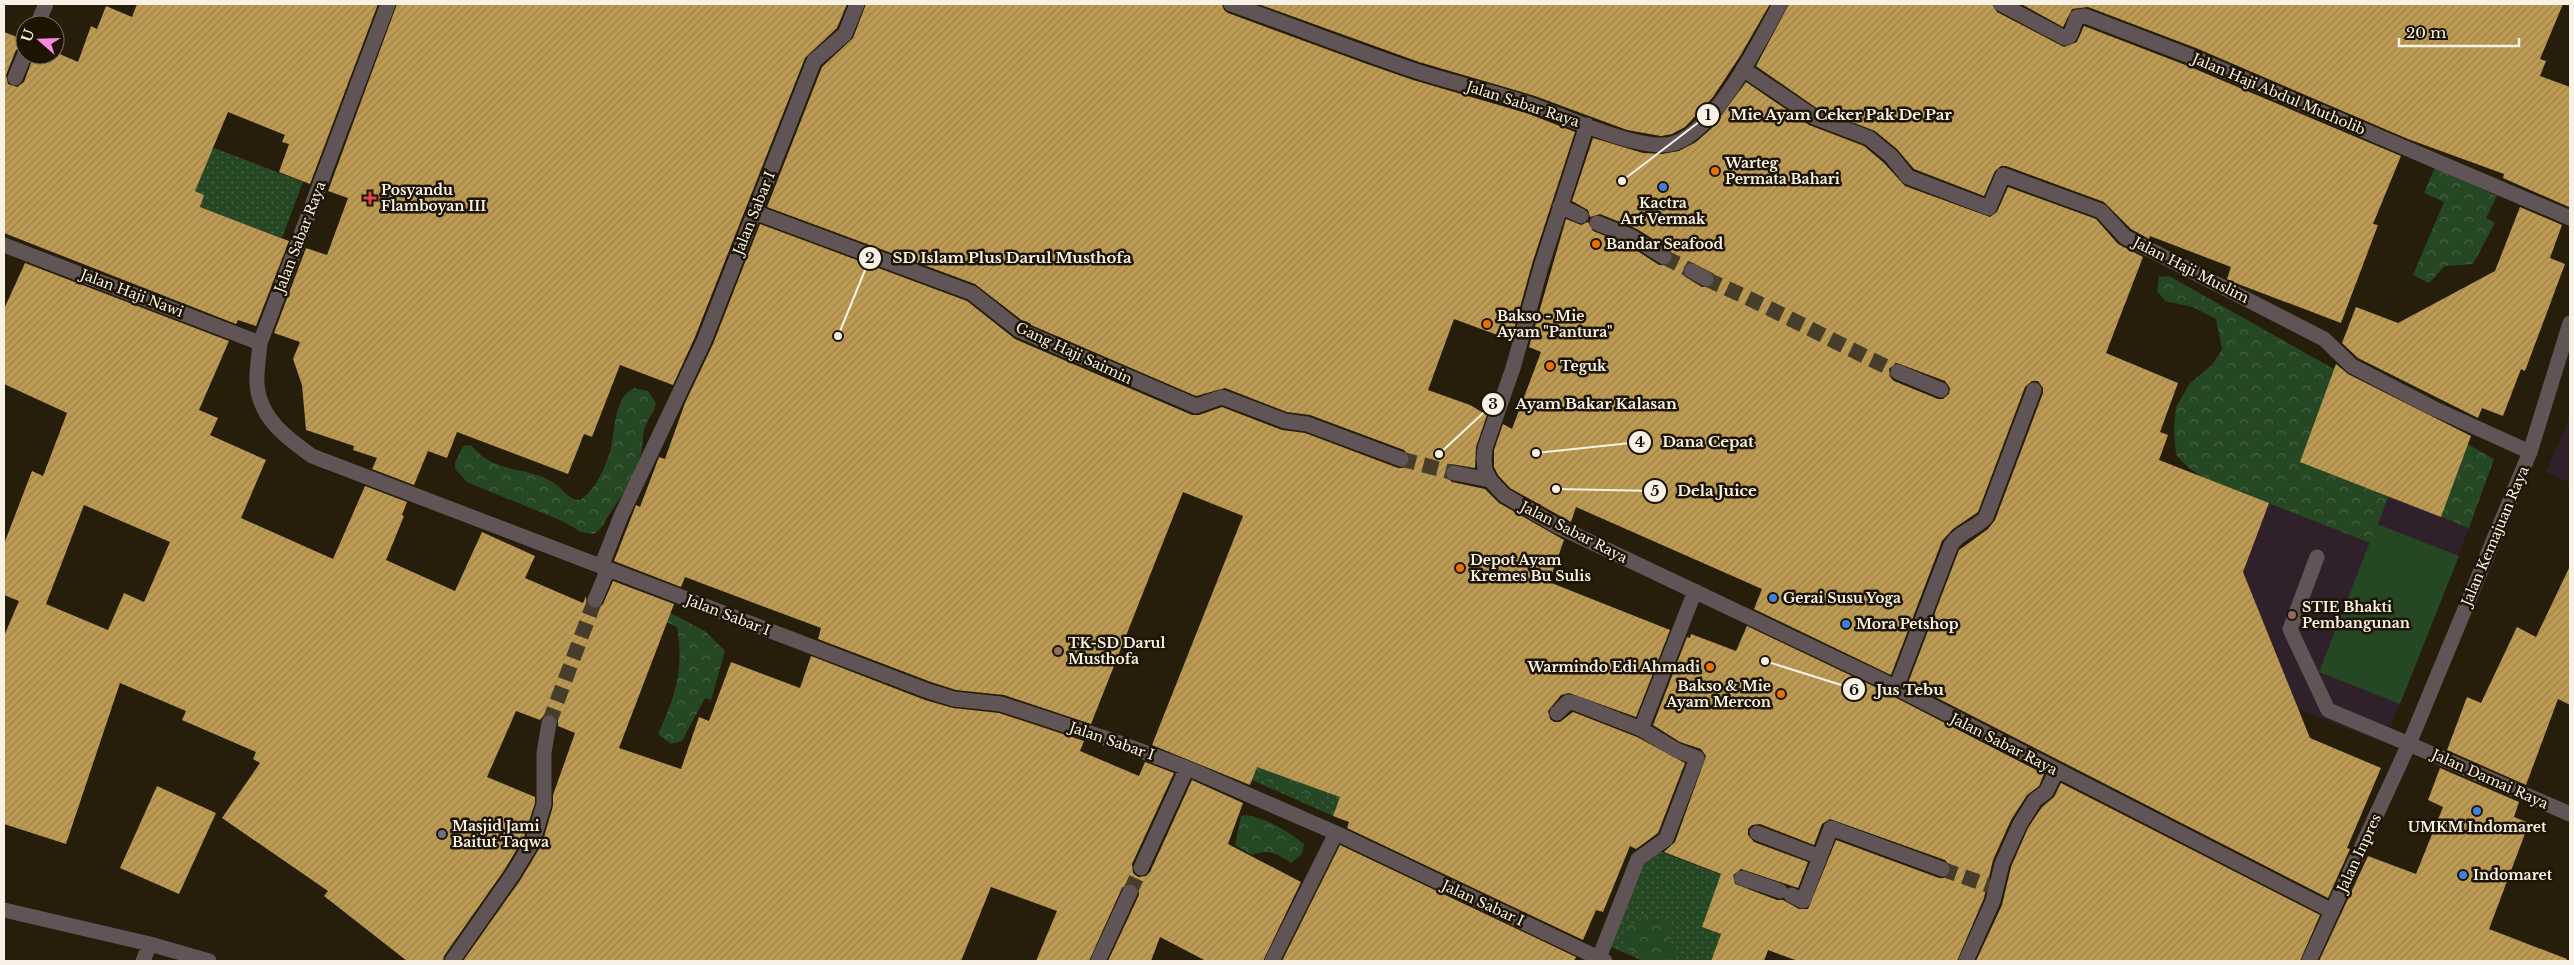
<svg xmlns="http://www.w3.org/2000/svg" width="2574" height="965" font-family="'Libre Baskerville',serif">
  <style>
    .education { fill: #30202a }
    .grass { fill: url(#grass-dots) }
    .forest { fill: url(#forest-crowns) }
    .park { fill: #264724 }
    .building { fill: url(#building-hatch); fill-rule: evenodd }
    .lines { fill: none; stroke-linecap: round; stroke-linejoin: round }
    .minor-tunnel { stroke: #463d2b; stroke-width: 15; stroke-dasharray: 15 8; stroke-linecap: butt }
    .service { stroke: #605456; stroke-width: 15 }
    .minor { stroke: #605456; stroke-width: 15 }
    .tertiary { stroke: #605456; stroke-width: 15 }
    .food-dot { fill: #e8710a; stroke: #1d1403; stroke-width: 2 }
    .shop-dot { fill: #3f7fe0; stroke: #1d1403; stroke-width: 2 }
    .health-dot { fill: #e0444e; stroke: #1d1403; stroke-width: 2 }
    .education-dot { fill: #8d6e63; stroke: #1d1403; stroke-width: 2 }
    .worship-dot { fill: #6b7280; stroke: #1d1403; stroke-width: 2 }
    .labels { text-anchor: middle; stroke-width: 5; stroke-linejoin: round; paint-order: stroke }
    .street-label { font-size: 14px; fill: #f8f2e6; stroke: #1d1403 }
    .poi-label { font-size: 14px; font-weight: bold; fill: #f8f2e6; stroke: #1d1403; text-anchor: start }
    .leader { fill: none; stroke: #f8f2e6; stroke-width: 2 }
    .callout-dot { fill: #f8f2e6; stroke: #1d1403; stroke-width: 2 }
    .mark-label { font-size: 15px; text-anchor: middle; font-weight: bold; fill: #111 }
    .callout-label { font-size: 15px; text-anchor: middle; font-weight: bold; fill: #f8f2e6; stroke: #1d1403; stroke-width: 5; stroke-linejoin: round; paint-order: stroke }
  </style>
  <defs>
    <pattern id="grass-dots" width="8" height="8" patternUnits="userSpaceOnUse" patternTransform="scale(1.25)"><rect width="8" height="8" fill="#264724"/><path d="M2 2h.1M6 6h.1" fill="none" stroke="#466244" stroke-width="1.8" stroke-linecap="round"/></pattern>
    <pattern id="forest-crowns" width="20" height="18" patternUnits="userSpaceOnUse" patternTransform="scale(1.25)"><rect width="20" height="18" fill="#264724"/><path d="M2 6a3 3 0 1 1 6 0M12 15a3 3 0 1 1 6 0" fill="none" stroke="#466244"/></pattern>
    <pattern id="building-hatch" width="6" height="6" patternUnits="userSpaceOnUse" patternTransform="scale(1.25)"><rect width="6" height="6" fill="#be9b52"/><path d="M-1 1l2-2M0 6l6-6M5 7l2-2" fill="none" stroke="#9b824e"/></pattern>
  </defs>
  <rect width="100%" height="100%" fill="#261d0a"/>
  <path class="education" d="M2570,417V483L2546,472Z
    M2204,478L2370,543L2389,496L2469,528L2384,743L2210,674Z"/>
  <path class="grass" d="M212,147L303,182L282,238L200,207L204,195L195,191Z
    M1357,752L1333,816L1220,766Z
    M1659,851L1722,875L1726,866L1742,872L1750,884L1745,897L1702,927L1721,934L1711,961H1643L1611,947L1647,856Z"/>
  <path class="forest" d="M2435,167L2497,196L2486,218L2495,223L2473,264L2445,266L2429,283L2413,275L2444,202L2424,193Z
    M2169,276L2494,459L2469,528L2389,496L2370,543L2204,478L2189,468L2176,455L2174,431L2176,407L2190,383L2212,365L2222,349L2216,319L2193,307L2165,301L2157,291L2159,277Z
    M634,388L648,391L656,403C654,412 648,419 645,427C642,438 643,447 640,457C633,484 614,505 601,528L594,534L581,532L562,521L467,482L455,469V463L463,446L471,445C494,474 522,465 551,481C562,487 568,500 580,500C596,489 604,470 610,452C616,432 612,399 634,388Z
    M640,597L705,631L725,651L711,700L705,698L682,741L671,744L658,734C676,694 684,671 677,627L631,605Z
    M1254,764L1332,794L1323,800L1314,799L1299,790C1282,794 1272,781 1258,775Z
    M1247,815C1268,819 1287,831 1304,844L1302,854L1291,863C1279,854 1267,848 1252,855L1235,845L1241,816Z
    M1645,915L1653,916L1658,922L1668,920L1672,929L1670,941L1677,954L1674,961L1643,959L1623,945L1624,929Z"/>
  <path class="park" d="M2377,524L2459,556L2400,704L2319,672Z"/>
  <path class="building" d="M137,4H378L310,184L279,172L289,144L282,142L285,135L228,112L195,191L204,195L200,207L289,241L256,326L238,320L236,324L4,233V32L25,40V45L16,50L6,75L8,84L17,87L24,82L34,55H55V52L78,62L91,26L97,29L106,6L132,17Z
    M397,4H847L837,28L805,58L695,337L673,385L620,365L592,437L584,434L568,474L457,432L447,458L428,451L414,485L372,469L377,458L353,450L354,446L306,430L302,385L293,359L300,342L274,333L306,248L327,255L348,198L328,191Z
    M866,4H1222L1224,10L1228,13L1367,64L1413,80L1529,114L1575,132L1532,264L1511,340L1454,319L1428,390L1470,405L1487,415L1476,447L1475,468L1451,464L1447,467L1445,476L1452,482L1485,489L1499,503L1564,540L1549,582L1670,630L1636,717L1569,693L1561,695L1548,711L1550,719L1554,722H1560L1573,712L1637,737L1685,763L1658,833L1636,849L1630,846L1603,912L1596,910L1583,940L1347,828L1349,822L1333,816L1340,797L1257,767L1250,785L1152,745L1243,516L1183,492L1091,724L1004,695L956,690L931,682L818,639L821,628L685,577L681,587L614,561L636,505L640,507L659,457L665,459L685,403L713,344L760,224L967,301L1015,339L1192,415H1199L1222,407L1282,430L1305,433L1398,468H1403L1410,463V457L1404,450L1310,415L1287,412L1225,388L1196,396L1024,322L975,284L767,207L822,67L853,38Z
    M1258,4H1770L1740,56L1713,97L1685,127L1672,134L1661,136L1627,130L1535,96L1419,62Z
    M1789,4H1992L1997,12L2064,47L2077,42L2084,26L2188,66L2401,156L2373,224L2378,225L2341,323L2233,282L2227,279L2231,267L2150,236L2149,239L2131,229L2104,202L2006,166H2001L1995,171L1984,196L1914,169L1897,149L1875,131L1818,109L1756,66Z
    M2021,4H2563L2540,59L2546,61L2540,76L2570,87L2569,207L2503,178L2504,174L2408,139L2196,48L2088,7L2072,9L2063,27Z
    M1746,82L1809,125L1864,146L1884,163L1905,186L1990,217L1997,212L2008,187L2096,219L2118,244L2143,257L2106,353L2178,383L2160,432L2168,435L2159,460L2269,503L2243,572L2310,738L2381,768L2347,848L2350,849L2328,898L1908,683L1959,550L1988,529L1995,520L2043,393V388L2038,381H2032L2025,387L1978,512L1953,529L1942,541L1891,675L1754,609L1762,589L1576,507L1571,522L1510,488L1498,475L1494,467V450L1503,424L1512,429L1541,352L1529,347L1566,219L1581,225L1588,222L1593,231L1628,245L1659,265H1669L1673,258L1669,249L1637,229L1600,214L1590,217L1588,210L1572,201L1593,138L1643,153L1662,154L1679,151L1696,142L1712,128ZM1691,262L1714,274L1715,279L1711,287H1702L1684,276V267ZM1897,363L1945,381L1950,388L1949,394L1943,399H1938L1894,381L1890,377L1889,369Z
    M2520,207L2562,225L2550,258L2565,264L2525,371L2521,369L2503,416L2482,408L2478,418L2358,358L2342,343L2356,307L2398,323L2495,271Z
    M25,263L229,341L199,410L218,418L210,435L266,460L241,518L333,559L365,486L407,502L402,515L404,516L386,560L455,591L482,532L535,556L525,578L583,603L586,596L587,605L592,609H597L603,604L613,581L674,604L619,748L681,769L699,717L709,721L731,662L800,688L811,656L925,700L953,708L999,713L1084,741L1080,751L1139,776L1145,762L1174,773L1132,864L1133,873L1138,877L1146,876L1150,872L1192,780L1243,803L1228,844L1301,882L1263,961H1206L1160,937L1151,961H1108L1139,895L1138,887L1130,883L1122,888L1089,961H1036L1057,911L991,887L961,961H463L521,879L542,844L553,806V795L575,733L558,726V719L550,714H545L540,720L516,711L487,777L535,797V803L524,837L505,869L444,956L443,961H407L324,896L328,891L222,818L260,763L253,759L256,752L182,720L186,711L120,683L66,844L4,824V636L19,601L4,595V544L32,471L43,476L67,413L4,384V309ZM84,505L170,542L144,602L124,593L108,630L46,604Z
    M2336,364L2348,374L2471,436L2441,517L2300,462Z
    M2570,566V705L2558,699L2526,785L2447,750L2467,697L2481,703L2517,627L2536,637Z
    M1747,626L1873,686L2044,774L2039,786L2027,795L2011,820L1993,860L1984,898L1957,961H1798L1768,950L1764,961H1711L1721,934L1702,927L1721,874L1664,852L1675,842L1706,756L1701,749L1680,742L1653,725L1687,637L1690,638L1691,634L1736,651ZM1830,819L1945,860L1951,867V873L1944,878H1939L1836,840L1808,909H1799L1783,900H1777L1735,884L1733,875L1741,869L1798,888L1808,862L1754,842L1748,835V829L1752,825L1760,824L1814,845L1822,824Z
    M2440,768L2519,802L2514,817L2529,823L2489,929L2567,959V961H2319L2368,856L2416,874L2443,807L2428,800Z
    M2061,783L2320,915L2300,961H1976L2002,905L2011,867L2028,828L2042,807L2054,797Z
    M157,786L216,813L179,894L120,868Z
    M1340,845L1576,957L1574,961H1282Z"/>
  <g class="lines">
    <path class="minor-tunnel" d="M1664,257L1692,271
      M1706,279C1771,307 1833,342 1898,372
      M1401,459L1454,473
      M549,723L595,600
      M1942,869L1990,886
      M1130,892L1141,868"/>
    <path class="service" d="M2317,557L2290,629L2328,710L2409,744"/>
    <path class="minor" d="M388,4L260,343C259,356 256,372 257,385C260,419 287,438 312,456L928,691L954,699L1001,704L1117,742L1187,768L1336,833L1605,961
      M1231,4C1293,26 1354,50 1416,71C1454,83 1493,92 1532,105C1564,116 1644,154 1675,143C1715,130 1760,41 1780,4
      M2001,4L2065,38L2070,36L2077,17L2085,16L2192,57L2570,218
      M37,25L46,4
      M1743,69L1814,117L1869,138L1891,156L1908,177L1989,208L2003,175L2101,211L2125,237L2324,339L2352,366L2433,408L2530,452
      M15,78L25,54
      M1587,125L1541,267L1513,368L1485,448L1484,459L1485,470L1490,480L1504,495L1557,526L1877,678L2332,911
      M1560,206L1581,216
      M754,212L972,293L1019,330L1196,406L1222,397L1285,421L1307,424L1401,459
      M1597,223L1632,237L1664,257
      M4,245L260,343
      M1692,271L1706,279
      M1898,372L1941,390
      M1454,473L1490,480
      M601,567L621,516L704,341L814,61L845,34L857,4
      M595,600L608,569
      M1896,688L1951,545C1960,531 1976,529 1986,517L2034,390
      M1557,713L1568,702L1575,703L1641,729L1676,750L1697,758L1666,839L1638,859L1599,958
      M1641,729L1695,591
      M1757,833L1820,857
      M1141,868L1187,768
      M1742,878L1780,891
      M1791,895L1803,901L1831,828L1942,869
      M4,910L150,944L209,961
      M143,961L150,944
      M452,961L513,874L533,841L544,804V753L549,723
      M1098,961L1130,892
      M1272,961L1336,833
      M1966,961L1993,901L2002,864L2020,824L2035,800L2046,792L2057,770"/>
    <path class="tertiary" d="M2409,744L2570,814
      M2309,961L2409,744L2530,452L2570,323"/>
  </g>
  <g class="food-dot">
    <circle cx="1715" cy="171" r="5"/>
    <circle cx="1596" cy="244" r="5"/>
    <circle cx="1487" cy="324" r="5"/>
    <circle cx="1550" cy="366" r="5"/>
    <circle cx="1460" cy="568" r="5"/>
    <circle cx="1710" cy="667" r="5"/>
    <circle cx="1781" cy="694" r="5"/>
  </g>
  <g class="shop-dot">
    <circle cx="1663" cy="187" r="5"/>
    <circle cx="1773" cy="598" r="5"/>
    <circle cx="1846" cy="624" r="5"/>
    <circle cx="2477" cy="811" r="5"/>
    <circle cx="2463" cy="875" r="5"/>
  </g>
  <path class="health-dot" d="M367.5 190.5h5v5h5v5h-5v5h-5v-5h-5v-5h5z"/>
  <g class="education-dot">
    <circle cx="2292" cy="615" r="5"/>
    <circle cx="1058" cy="651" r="5"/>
  </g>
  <circle class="worship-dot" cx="442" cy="834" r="5"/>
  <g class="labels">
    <g class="street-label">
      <text transform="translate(2279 94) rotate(23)" y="5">Jalan Haji Abdul Mutholib</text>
      <text transform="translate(1523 104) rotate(18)" y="5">Jalan Sabar Raya</text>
      <text transform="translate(754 213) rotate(-68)" y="5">Jalan Sabar I</text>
      <text transform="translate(300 237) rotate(-69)" y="5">Jalan Sabar Raya</text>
      <text transform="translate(2191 270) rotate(27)" y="5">Jalan Haji Muslim</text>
      <text transform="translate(132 293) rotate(21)" y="5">Jalan Haji Nawi</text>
      <text transform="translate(1074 353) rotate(25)" y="5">Gang Haji Saimin</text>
      <text transform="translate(1574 532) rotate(27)" y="5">Jalan Sabar Raya</text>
      <text transform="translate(2495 536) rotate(-67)" y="5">Jalan Kemajuan Raya</text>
      <text transform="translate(728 615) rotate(21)" y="5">Jalan Sabar I</text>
      <text transform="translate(1112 741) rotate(19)" y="5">Jalan Sabar I</text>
      <text transform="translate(2004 744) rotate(27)" y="5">Jalan Sabar Raya</text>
      <text transform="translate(2490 779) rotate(24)" y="5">Jalan Damai Raya</text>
      <text transform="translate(2359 853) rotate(-65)" y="5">Jalan Inpres</text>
      <text transform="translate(1483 903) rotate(25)" y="5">Jalan Sabar I</text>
    </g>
    <g class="poi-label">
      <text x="1725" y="168">Warteg<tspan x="1725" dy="16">Permata Bahari</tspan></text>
      <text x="381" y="195">Posyandu<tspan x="381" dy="16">Flamboyan III</tspan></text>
      <text x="1663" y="208" text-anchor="middle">Kactra<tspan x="1663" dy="16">Art Vermak</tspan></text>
      <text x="1606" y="249">Bandar Seafood</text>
      <text x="1497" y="321">Bakso - Mie<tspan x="1497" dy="16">Ayam "Pantura"</tspan></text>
      <text x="1560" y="371">Teguk</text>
      <text x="1470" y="565">Depot Ayam<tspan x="1470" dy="16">Kremes Bu Sulis</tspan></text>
      <text x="1783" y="603">Gerai Susu Yoga</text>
      <text x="2302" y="612">STIE Bhakti<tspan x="2302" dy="16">Pembangunan</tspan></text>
      <text x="1856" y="629">Mora Petshop</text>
      <text x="1068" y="648">TK-SD Darul<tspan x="1068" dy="16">Musthofa</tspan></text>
      <text x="1700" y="672" text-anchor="end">Warmindo Edi Ahmadi</text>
      <text x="1771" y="691" text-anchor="end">Bakso &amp; Mie<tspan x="1771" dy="16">Ayam Mercon</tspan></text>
      <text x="452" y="831">Masjid Jami<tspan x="452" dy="16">Baitut Taqwa</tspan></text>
      <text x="2477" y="832" text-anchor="middle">UMKM Indomaret</text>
      <text x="2473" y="880">Indomaret</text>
    </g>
  </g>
  <path class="leader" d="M1622 181L1708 115M838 336L870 258M1439 454L1493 404M1536 453L1640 442M1556 489L1655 491M1765 661L1854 689"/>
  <g class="callout-dot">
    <circle cx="1622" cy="181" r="5"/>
    <circle cx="838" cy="336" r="5"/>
    <circle cx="1439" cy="454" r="5"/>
    <circle cx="1536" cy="453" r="5"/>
    <circle cx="1556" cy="489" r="5"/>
    <circle cx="1765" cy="661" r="5"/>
    <circle cx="1708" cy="115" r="12"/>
    <circle cx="870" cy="258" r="12"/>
    <circle cx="1493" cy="404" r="12"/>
    <circle cx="1640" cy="442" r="12"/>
    <circle cx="1655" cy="491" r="12"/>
    <circle cx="1854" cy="689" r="12"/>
  </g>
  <g class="mark-label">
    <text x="1708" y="120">1</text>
    <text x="870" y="263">2</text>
    <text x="1493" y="409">3</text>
    <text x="1640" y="447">4</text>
    <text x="1655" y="496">5</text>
    <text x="1854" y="695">6</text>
  </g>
  <g class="callout-label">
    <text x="1841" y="120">Mie Ayam Ceker Pak De Par</text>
    <text x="1012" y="263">SD Islam Plus Darul Musthofa</text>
    <text x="1596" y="409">Ayam Bakar Kalasan</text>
    <text x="1708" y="447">Dana Cepat</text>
    <text x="1717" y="496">Dela Juice</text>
    <text x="1910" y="695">Jus Tebu</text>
  </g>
  <rect width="2574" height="965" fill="none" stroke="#f8f2e6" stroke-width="10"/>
  <g transform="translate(40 40) rotate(290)"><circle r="24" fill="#1d1403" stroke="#756d5e"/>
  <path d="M0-4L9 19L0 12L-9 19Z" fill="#fd86e2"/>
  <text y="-8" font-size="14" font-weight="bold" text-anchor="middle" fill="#f8f2e6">U</text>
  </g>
  <path d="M2399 38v8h120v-8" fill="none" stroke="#f8f2e6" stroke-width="2.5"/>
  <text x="2406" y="38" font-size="15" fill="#f8f2e6" stroke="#1d1403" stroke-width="4" paint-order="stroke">20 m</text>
</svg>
